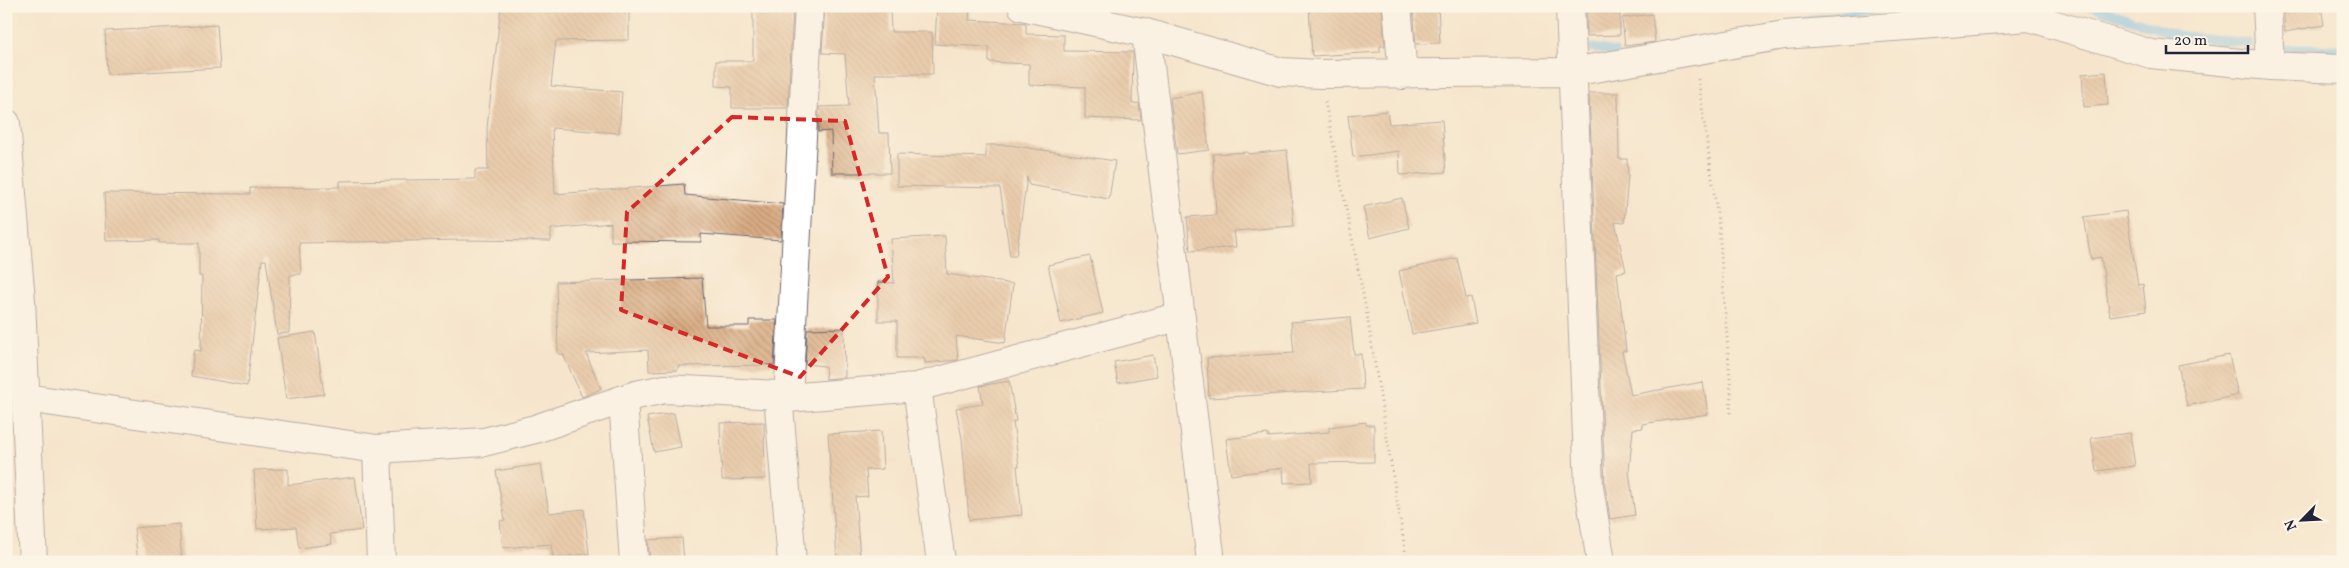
<svg xmlns="http://www.w3.org/2000/svg" width="2349" height="568" font-family="Vollkorn,serif">
  <style>
    .lines { fill: none; stroke-linecap: round; stroke-linejoin: round }
    .stream { stroke: #75c0ef; stroke-width: 9 }
    .building { fill: url(#building-back-hatch) }
    .minor-casing { stroke: #6c666e; stroke-width: 30 }
    .highway-casing { stroke: #6c666e; stroke-width: 30 }
    .path { stroke: #6c666e; stroke-width: 3; stroke-dasharray: 1 4; stroke-linecap: butt }
    .minor { stroke: #fff; stroke-width: 28 }
    .highway { stroke: #fff; stroke-width: 28 }
    .marked { fill: none; stroke: #d62828; stroke-width: 4; stroke-dasharray: 10 6; stroke-linejoin: round }
  </style>
  <defs>
    <pattern id="building-back-hatch" width="6" height="6" patternUnits="userSpaceOnUse" patternTransform="scale(1.25)"><rect width="6" height="6" fill="#d9ac83"/><path d="M-1 5l2 2M0 0l6 6M5-1l2 2" fill="none" stroke="#b08c6c"/></pattern>
  </defs>
  <rect width="100%" height="100%" fill="#fcf5e5"/>
  <filter id="ink" filterUnits="userSpaceOnUse"><feTurbulence type="fractalNoise" baseFrequency=".02" numOctaves="2"/><feDisplacementMap in="SourceGraphic" scale="10" xChannelSelector="R" yChannelSelector="G"/><feConvolveMatrix kernelMatrix="1 2 1 2 8 2 1 2 1" color-interpolation-filters="sRGB"/></filter>
  <filter id="wash" filterUnits="userSpaceOnUse"><feTurbulence type="fractalNoise" baseFrequency=".0096" numOctaves="4" result="noise"/><feDisplacementMap in="SourceGraphic" scale="20" xChannelSelector="R" yChannelSelector="G"/><feGaussianBlur stdDeviation="1.12" result="paint"/><feColorMatrix in="noise" values="0 0 0 0 0 0 0 0 0 0 0 0 0 0 0 0 0 1.4 0 .05"/><feComposite in="paint" operator="in"/></filter>
  <g filter="url(#wash)">
    <rect width="100%" height="100%" fill="#f6e5cc"/>
    <g class="lines">
      <path class="stream" d="M2085,6L2094,7L2177,35L2249,43
        M1806,21L1893,6
        M1593,48L1615,52
        M2288,49H2343"/>
    </g>
    <g id="blocks">
      <path class="building" d="M501,6H629V40L556,41L551,86L622,92L619,133L552,128L555,194L684,184L685,195L783,204L781,240L701,234V242L611,241V223L551,229V241L461,240L299,243L301,274L290,275L289,333L277,334L266,260H262L247,386L191,376L194,350L201,351L202,276H199V243H159V240L106,241L104,193L250,194V188L340,187V181L475,179V170H488L487,128Z
        M753,6H793L788,108H732V87L716,86V61H753Z
        M825,6H890L891,32H932L933,74H875L879,133H889L890,173H832L831,131L818,132L819,107L849,106L845,54L822,53Z
        M937,6H970L969,20L1026,23V34L1064,35V51L1133,52L1132,104L1139,103L1141,120L1085,118V87L1029,85V64L989,62V47L935,44Z
        M1309,6H1382L1385,46H1380V52L1312,56Z
        M1413,6H1438L1440,43L1416,44Z
        M1586,6H1620V35L1587,36Z
        M2283,6H2321L2324,25L2285,32Z
        M1652,14L1655,42L1625,46L1622,18Z
        M217,25L220,68L107,74L105,31Z
        M2106,72L2108,105L2084,107L2082,74Z
        M1202,92L1209,150L1177,154L1170,98Z
        M1589,93H1618L1619,159H1627L1628,176L1624,223L1615,222L1626,271L1617,273L1626,351H1622L1631,395L1703,382L1708,414L1642,424L1643,428L1633,429L1629,471L1635,515L1610,519L1605,485Z
        M1387,111L1389,124L1442,120L1446,172L1400,175L1399,151L1353,157L1348,115Z
        M986,145H1009L1115,161L1109,199L1029,185L1027,177L1016,256H1010L1000,188L897,186V154L986,157Z
        M1287,150L1294,226L1234,231L1236,247L1190,251L1187,217L1216,215L1213,154L1248,152V154Z
        M1402,198L1409,228L1370,238L1363,207Z
        M2126,211L2138,285L2143,284L2146,311L2110,316L2101,257L2091,259L2084,217Z
        M945,236L947,274L1013,284L1005,343L956,336L958,360L925,363L924,358H897V321H878V282L894,283L891,239Z
        M1090,256L1103,313L1061,323L1048,265Z
        M1457,258L1466,298L1471,297L1476,323L1412,334L1399,271Z
        M702,278L706,326H749V320H777L774,365L678,366V370L649,371L648,350L586,353L601,389L582,397L563,354H558L556,282Z
        M1350,317L1354,354H1361L1363,389L1209,398L1207,358L1294,353L1291,322Z
        M844,328L845,377L826,379L825,366L805,364L807,329Z
        M315,332L324,394L286,399L277,338Z
        M1153,355L1157,376L1118,383L1114,362Z
        M2229,355L2238,395L2187,406L2178,365Z
        M1009,381L1016,421L1013,422L1019,466H1017L1022,515L969,520L962,438L956,408L983,404L980,386Z
        M674,413L681,447L654,452L647,417Z
        M764,422L765,479L722,480L720,423Z
        M1366,422V425H1374V462L1311,463L1312,482L1284,483L1283,468L1231,475L1226,439L1268,434V437L1329,432V427Z
        M881,431L883,469L866,470L868,496L855,497L860,558L837,559L828,434Z
        M2130,433L2135,466L2096,471L2091,438Z
        M541,464L549,513L584,509L589,554L553,558L551,544L503,548L500,521L505,520L496,471Z
        M288,469V485L355,477L362,530L330,534L332,544L299,548L296,527L257,529L254,470Z
        M179,524L182,562H138L134,528Z
        M682,538L684,562H650L648,540Z"/>
    </g>
  </g>
  <g filter="url(#ink)">
    <use href="#blocks" fill-opacity="0" stroke="#6c666e" stroke-width="1"/>
    <g class="lines">
      <defs>
        <path id="minor" d="M1022,6L1146,33L1281,72L1320,74L1572,72L1784,35L2029,17L2151,54L2270,66L2343,69
          M1397,6L1403,75
          M1570,6L1589,487L1601,562
          M2267,6L2270,66
          M1146,33L1211,562
          M917,387L941,562
          M778,395L792,562
          M26,398L377,449L484,442L535,429L636,395L665,389L778,395L788,398L917,387L1181,316
          M788,398L809,6
          M623,399L634,562
          M377,449L381,562"/>
        <path id="highway" d="M6,123L21,301L33,562"/>
      </defs>
      <use href="#minor" class="minor-casing"/>
      <use href="#highway" class="highway-casing"/>
      <path class="path" d="M1698,79L1719,227L1731,393L1730,414
        M1325,102L1366,309L1407,562"/>
      <use href="#minor" class="minor"/>
      <use href="#highway" class="highway"/>
    </g>
  </g>
  <path d="M0 0H2349V568H0ZM732,117L845,121L888,277L800,377L621,310L627,212Z" fill="#f6e5cc" fill-opacity=".55" fill-rule="evenodd"/>
  <path class="marked" d="M732,117L845,121L888,277L800,377L621,310L627,212Z"/>
  <rect width="2349" height="568" fill="none" stroke="#fcf5e5" stroke-width="25"/>
  <g transform="translate(2302 520) rotate(246)" stroke="#fcf5e5" stroke-width="4" paint-order="stroke">
  <path d="M0-4L9 19L0 12L-9 19Z" fill="#22223b"/>
  <text y="-8" font-size="14" font-weight="bold" text-anchor="middle" fill="#22223b">N</text>
  </g>
  <path d="M2166 45v8h82v-8" fill="none" stroke="#22223b" stroke-width="2.5"/>
  <text x="2174" y="45" font-size="15" fill="#22223b" stroke="#fcf5e5" stroke-width="4" paint-order="stroke">20 m</text>
</svg>
